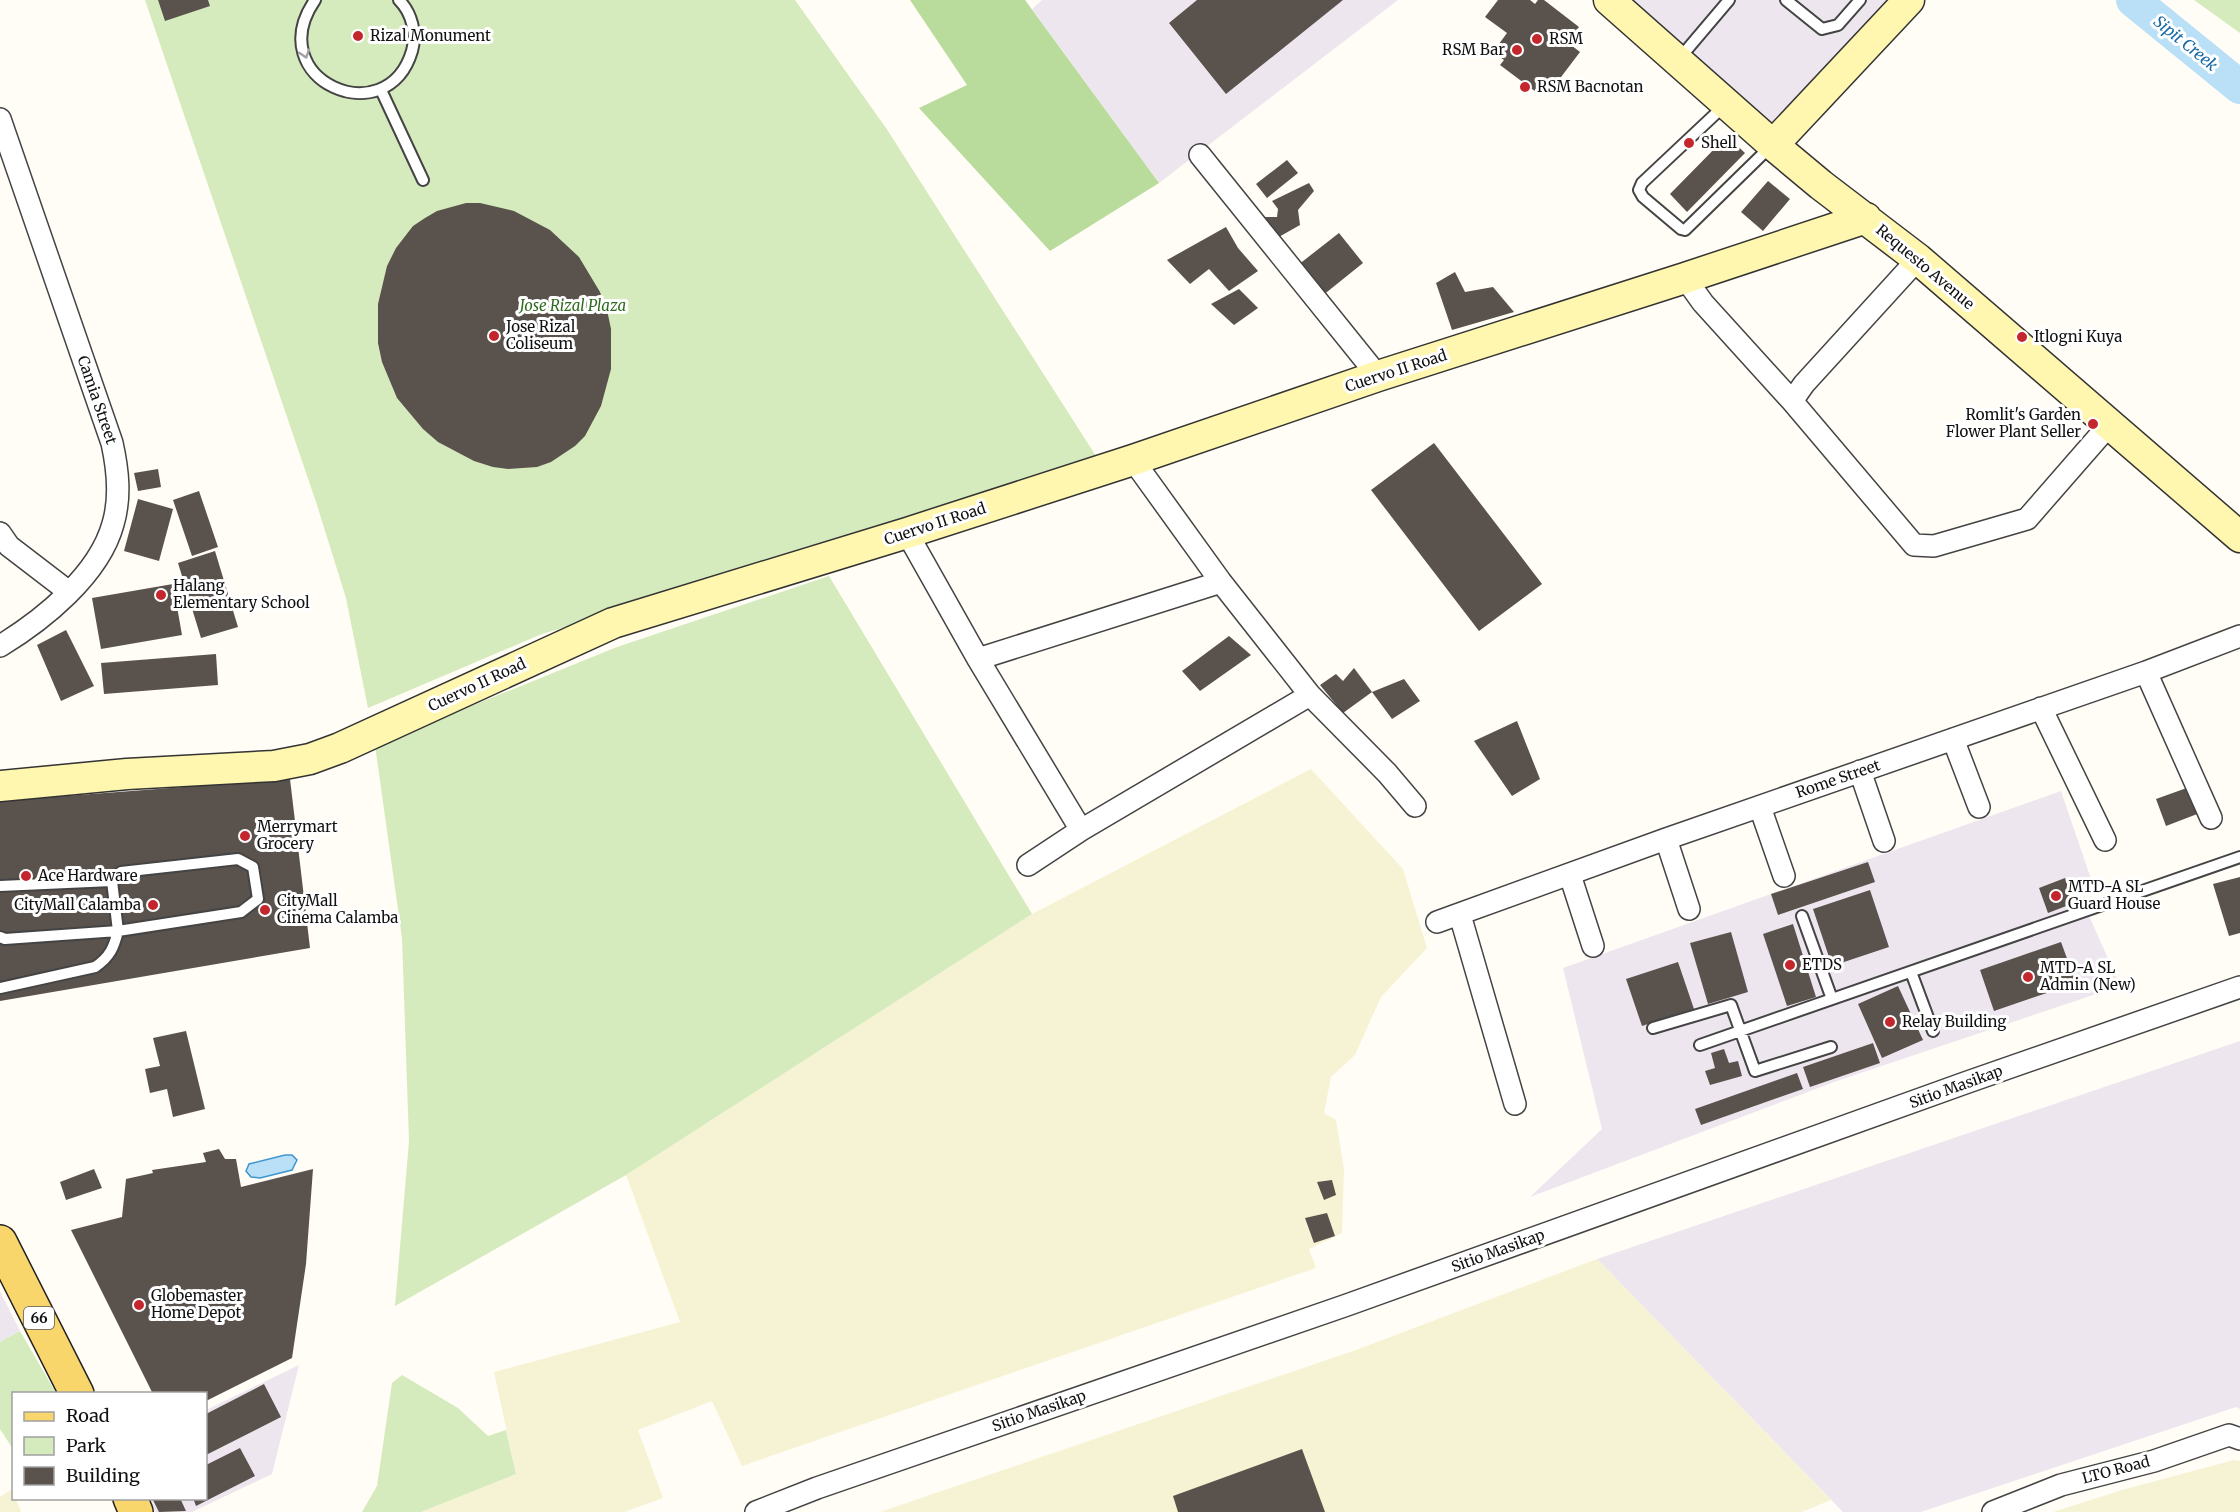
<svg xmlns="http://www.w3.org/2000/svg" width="2240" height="1512" font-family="Merriweather,serif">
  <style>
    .industrial { fill: #eee6ef }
    .farmland { fill: #f6f3d4 }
    .green { fill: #d5ebbd }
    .forest { fill: #b9dc9c }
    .water { fill: #b9e0f7; stroke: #3f96cf; stroke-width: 1.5 }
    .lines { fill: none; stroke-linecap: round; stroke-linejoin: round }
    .river { stroke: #b9e0f7; stroke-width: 34 }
    .building { fill: #5a524d }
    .lane-casing { stroke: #444; stroke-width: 14 }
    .street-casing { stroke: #444; stroke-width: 24 }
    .secondary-casing { stroke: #333; stroke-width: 33 }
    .primary-casing { stroke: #222; stroke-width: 36 }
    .lane { stroke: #fff; stroke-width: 10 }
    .street { stroke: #fff; stroke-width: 21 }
    .secondary { stroke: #fff6b0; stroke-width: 30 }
    .primary { stroke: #f9d66b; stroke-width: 33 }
    .oneway { stroke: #a0a0a0 }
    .poi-dot { fill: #c4262e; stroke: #fff; stroke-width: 2 }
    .labels { text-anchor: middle; stroke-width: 6; stroke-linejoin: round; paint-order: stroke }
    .shield { fill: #fff; stroke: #585858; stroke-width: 1.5 }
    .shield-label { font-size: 14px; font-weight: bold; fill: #111 }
    .poi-label { font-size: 15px; fill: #111; stroke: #fff; text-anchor: start }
    .street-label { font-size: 15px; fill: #111; stroke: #fff }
    .park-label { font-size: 15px; font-style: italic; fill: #2f6b1f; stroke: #fff }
    .water-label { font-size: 16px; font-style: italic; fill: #1768a6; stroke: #fff }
  </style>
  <rect width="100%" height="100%" fill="#fffdf5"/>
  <path class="industrial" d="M1042,0H1398L1159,183L1032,9Z
    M1631,0H1890L1773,123Z
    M2061,791L2091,879L2080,895L2120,986L1834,1082L1530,1197L1602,1129L1563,968Z
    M2240,1041V1409L2236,1407L1921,1512H1843L1597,1259Z
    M0,1291L20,1331L0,1342Z
    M299,1365L272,1474L192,1512H155L147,1499L206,1498V1410Z"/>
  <path class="farmland" d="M1311,769L1403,869L1427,948L1381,997L1355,1055L1331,1077L1324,1113L1336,1120L1344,1169L1342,1233L1309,1249L1316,1268L742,1466L712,1401L638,1430L663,1498L624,1512H421L516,1474L494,1372L680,1322L626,1175L1032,914Z
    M1597,1259L1831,1500L1802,1512H880L1353,1351Z
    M2234,1460L2240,1461V1512H2053L2122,1490Z
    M12,1489L14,1498L16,1499L21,1512H0V1497Z"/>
  <path class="green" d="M145,0H795L886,128L1096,456L744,574L542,634L368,708L346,598L316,502Z
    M2194,0H2240V33Z
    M829,576L1032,914L626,1175L395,1306L409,1141L402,938L375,745L617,647Z
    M20,1331L56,1393L14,1394L13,1449L0,1429V1342Z
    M402,1375L458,1408L488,1436L506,1430L516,1474L421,1512H362L377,1486L392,1383Z"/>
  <path class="forest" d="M910,0H1025L1159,183L1050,251L919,108L967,85Z"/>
  <path class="water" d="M285,1155H292L297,1160L292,1170L260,1178L251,1177L246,1171L249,1164Z"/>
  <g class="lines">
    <path class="river" d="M2133,0L2240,87"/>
  </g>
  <path class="building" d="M158,0H208L210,6L165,21Z
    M1197,0H1343L1226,94L1169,23Z
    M1498,0H1530L1535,4L1538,0H1544L1579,27L1567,42L1580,52L1555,85L1550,81L1540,95L1500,65L1504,60L1493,52L1507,33L1485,17Z
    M1727,136L1745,153L1687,212L1670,194Z
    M1287,160L1298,173L1267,198L1256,184Z
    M1768,181L1790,199L1763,231L1741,212Z
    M1309,183L1314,191L1298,210L1300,225L1277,238L1259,217H1277L1278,209L1272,201Z
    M466,203H480L514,211L550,230L579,257L600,292L607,310L611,329V369L601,406L585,436L575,446L551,462L537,467L508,469L493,467L474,461L438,442L423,429L397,398L382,362L378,343V304L387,266L396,248L413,226L425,218L437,211Z
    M1226,227L1238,248L1258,271L1229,291L1209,269L1190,284L1167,260Z
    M1339,233L1363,263L1322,296L1298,265Z
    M1455,272L1465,292L1493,287L1514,312L1452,330L1436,283Z
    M1239,289L1258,308L1234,325L1211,304Z
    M1434,443L1542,584L1479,631L1371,490Z
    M158,469L161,487L138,491L134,473Z
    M199,491L218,547L192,556L173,500Z
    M138,499L173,509L159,561L124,551Z
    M215,551L238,627L201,638L178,563Z
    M173,584L182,635L101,649L92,598Z
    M66,630L94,686L61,701L37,645Z
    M1229,636L1251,655L1200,691L1182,671Z
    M216,654L218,685L104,694L101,663Z
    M1354,668L1372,692L1343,713L1320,685L1336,674L1343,681Z
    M1404,679L1420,701L1392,719L1372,692Z
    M1517,721L1540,779L1512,796L1474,741Z
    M290,779L310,948L0,1001V801Z
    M2195,785L2205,811L2166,826L2156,799Z
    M1868,862L1875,882L1778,915L1771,894Z
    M2240,877V933L2229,936L2213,884Z
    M2065,878L2074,903L2048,913L2039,888Z
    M1870,890L1889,947L1832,966L1813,909Z
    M1793,924L1816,997L1787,1006L1763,934Z
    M1731,932L1748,992L1708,1004L1690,943Z
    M2061,942L2076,983L1994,1011L1980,970Z
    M1678,962L1694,1009L1642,1026L1626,979Z
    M1898,986L1923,1040L1882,1058L1858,1004Z
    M186,1031L205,1109L173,1117L167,1089L150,1093L145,1069L160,1066L153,1038Z
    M1873,1043L1880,1063L1810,1087L1803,1067Z
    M1724,1049L1729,1063L1738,1061L1742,1076L1710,1085L1705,1071L1715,1068L1711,1053Z
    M1797,1073L1803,1089L1701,1125L1695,1109Z
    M219,1149L225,1159H236L241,1187L313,1169L306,1264L292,1358L206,1401V1394H153L71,1230L122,1217L126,1179L153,1173L152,1170L206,1162L203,1153Z
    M94,1169L102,1188L66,1200L60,1182Z
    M1332,1180L1336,1195L1324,1200L1317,1182Z
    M1327,1213L1335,1236L1314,1243L1305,1218Z
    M264,1384L281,1417L206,1455V1414Z
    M240,1448L255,1476L196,1506L193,1498H206V1465Z
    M1302,1449L1325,1512H1178L1173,1496Z
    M152,1498H180L186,1511L159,1512Z"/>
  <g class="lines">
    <defs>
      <path id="lane" d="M315,0C260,80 387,135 412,51C417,34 412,13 399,0
        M1786,0L1822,29L1838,25L1860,0
        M1679,59L1729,0
        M381,90L423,180
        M1726,104L1642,183L1639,190L1643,197L1681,229L1685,230L1771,146
        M0,886L112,881L121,872L238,859L253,867L258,899L241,912L118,931C114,947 110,957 95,967L0,988
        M1802,916L1832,999
        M0,937L5,939L118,931L112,881
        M1911,972L1933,1031
        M1653,1028L1731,1005L1755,1071L1831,1047
        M1700,1045L2240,857"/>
      <path id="street" d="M0,119L112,443C118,470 121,497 113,524C99,575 43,620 0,646
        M1200,155L1378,376
        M1918,259L1804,384L1792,401L1914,545L1934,546L2027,519L2109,425
        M1685,278L1703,303L1792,401
        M1133,460L1221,582L1310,695L1387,773L1415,806
        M0,533L9,546L69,592
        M907,533L978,659L1081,830
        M978,659L1221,582
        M2146,672L2211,818
        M2041,708L2105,840
        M1953,739L1979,807
        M1860,771L1884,841
        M1760,807L1784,876
        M1666,839L1689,909
        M1028,865L1081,830L1310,695
        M1570,875L1593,946
        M1460,915L1515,1104
        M1437,922L1666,839L2146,672L2240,636
        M756,1512L817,1488L1347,1305L1965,1083L2240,987
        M1993,1512L2061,1485L2154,1461L2229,1435L2240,1439"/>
      <path id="secondary" d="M1609,0L1773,145L1821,185L1918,259L2240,537
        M1773,145L1909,0
        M0,786L127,774L274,766L310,759L340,748L613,623L907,533L1133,460L1378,376L1685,278L1866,218"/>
      <path id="primary" d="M0,1242L77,1394
        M130,1498L136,1512"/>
    </defs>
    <use href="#lane" class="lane-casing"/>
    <use href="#street" class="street-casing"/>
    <use href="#secondary" class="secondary-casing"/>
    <use href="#primary" class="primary-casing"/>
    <use href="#lane" class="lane"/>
    <use href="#street" class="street"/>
    <use href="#secondary" class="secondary"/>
    <use href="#primary" class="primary"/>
  </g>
  <defs><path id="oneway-chevron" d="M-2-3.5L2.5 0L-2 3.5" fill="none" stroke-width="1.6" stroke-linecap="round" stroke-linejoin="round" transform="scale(1.5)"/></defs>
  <use class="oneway" href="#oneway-chevron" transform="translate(305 54) rotate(72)"/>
  <g class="poi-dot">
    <circle cx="358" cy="36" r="6"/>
    <circle cx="1537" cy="39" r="6"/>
    <circle cx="1517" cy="50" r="6"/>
    <circle cx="1525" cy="87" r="6"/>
    <circle cx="1689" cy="143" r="6"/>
    <circle cx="494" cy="336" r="6"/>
    <circle cx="2022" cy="337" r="6"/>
    <circle cx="2093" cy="424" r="6"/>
    <circle cx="161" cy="595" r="6"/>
    <circle cx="245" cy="836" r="6"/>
    <circle cx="26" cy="876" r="6"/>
    <circle cx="2056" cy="896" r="6"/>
    <circle cx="153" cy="905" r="6"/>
    <circle cx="265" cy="910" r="6"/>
    <circle cx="1790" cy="965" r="6"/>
    <circle cx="2028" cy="977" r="6"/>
    <circle cx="1890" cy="1022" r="6"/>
    <circle cx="139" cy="1305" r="6"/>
  </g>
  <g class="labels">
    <rect class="shield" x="24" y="1307" width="30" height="22" rx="4.5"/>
    <g class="shield-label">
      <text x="39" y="1323">66</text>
    </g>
    <g class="poi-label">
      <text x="370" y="41">Rizal Monument</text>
      <text x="1549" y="44">RSM</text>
      <text x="1505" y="55" text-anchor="end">RSM Bar</text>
      <text x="1537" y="92">RSM Bacnotan</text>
      <text x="1701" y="148">Shell</text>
      <text x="506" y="332">Jose Rizal<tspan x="506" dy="17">Coliseum</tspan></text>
      <text x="2034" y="342">Itlogni Kuya</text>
      <text x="2081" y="420" text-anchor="end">Romlit's Garden<tspan x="2081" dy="17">Flower Plant Seller</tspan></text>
      <text x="173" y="591">Halang<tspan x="173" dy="17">Elementary School</tspan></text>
      <text x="257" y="832">Merrymart<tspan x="257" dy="17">Grocery</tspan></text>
      <text x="38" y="881">Ace Hardware</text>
      <text x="2068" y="892">MTD-A SL<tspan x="2068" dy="17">Guard House</tspan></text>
      <text x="277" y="906">CityMall<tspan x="277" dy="17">Cinema Calamba</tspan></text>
      <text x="141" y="910" text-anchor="end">CityMall Calamba</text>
      <text x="1802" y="970">ETDS</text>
      <text x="2040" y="973">MTD-A SL<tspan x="2040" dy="17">Admin (New)</tspan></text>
      <text x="1902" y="1027">Relay Building</text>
      <text x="151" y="1301">Globemaster<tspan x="151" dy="17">Home Depot</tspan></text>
    </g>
    <g class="street-label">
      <text transform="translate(1925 267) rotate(40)" y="5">Requesto Avenue</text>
      <text transform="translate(1396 371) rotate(-18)" y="5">Cuervo II Road</text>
      <text transform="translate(97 400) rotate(71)" y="5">Camia Street</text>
      <text transform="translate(935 524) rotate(-18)" y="5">Cuervo II Road</text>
      <text transform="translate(477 685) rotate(-25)" y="5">Cuervo II Road</text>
      <text transform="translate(1838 779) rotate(-19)" y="5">Rome Street</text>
      <text transform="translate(1956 1087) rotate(-20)" y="5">Sitio Masikap</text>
      <text transform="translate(1498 1251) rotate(-20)" y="5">Sitio Masikap</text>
      <text transform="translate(1039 1411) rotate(-19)" y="5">Sitio Masikap</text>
      <text transform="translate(2116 1470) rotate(-15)" y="5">LTO Road</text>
    </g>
    <g class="park-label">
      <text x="573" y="311">Jose Rizal Plaza</text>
    </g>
    <g class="water-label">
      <text transform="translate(2186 43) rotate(39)" y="6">Sipit Creek</text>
    </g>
  </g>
  <rect x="12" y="1392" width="195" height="108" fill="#ffffff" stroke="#a0a0a0" stroke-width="1.5"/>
  <rect x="24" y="1412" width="30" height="9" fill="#f9d66b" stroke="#a0a0a0" stroke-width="1.5"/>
  <text x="66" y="1422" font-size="18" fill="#111111">Road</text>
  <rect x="24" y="1437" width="30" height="18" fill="#d5ebbd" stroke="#a0a0a0" stroke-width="1.5"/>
  <text x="66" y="1452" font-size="18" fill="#111111">Park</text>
  <rect x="24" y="1467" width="30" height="18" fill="#5a524d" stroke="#a0a0a0" stroke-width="1.5"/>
  <text x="66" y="1482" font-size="18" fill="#111111">Building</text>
</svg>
